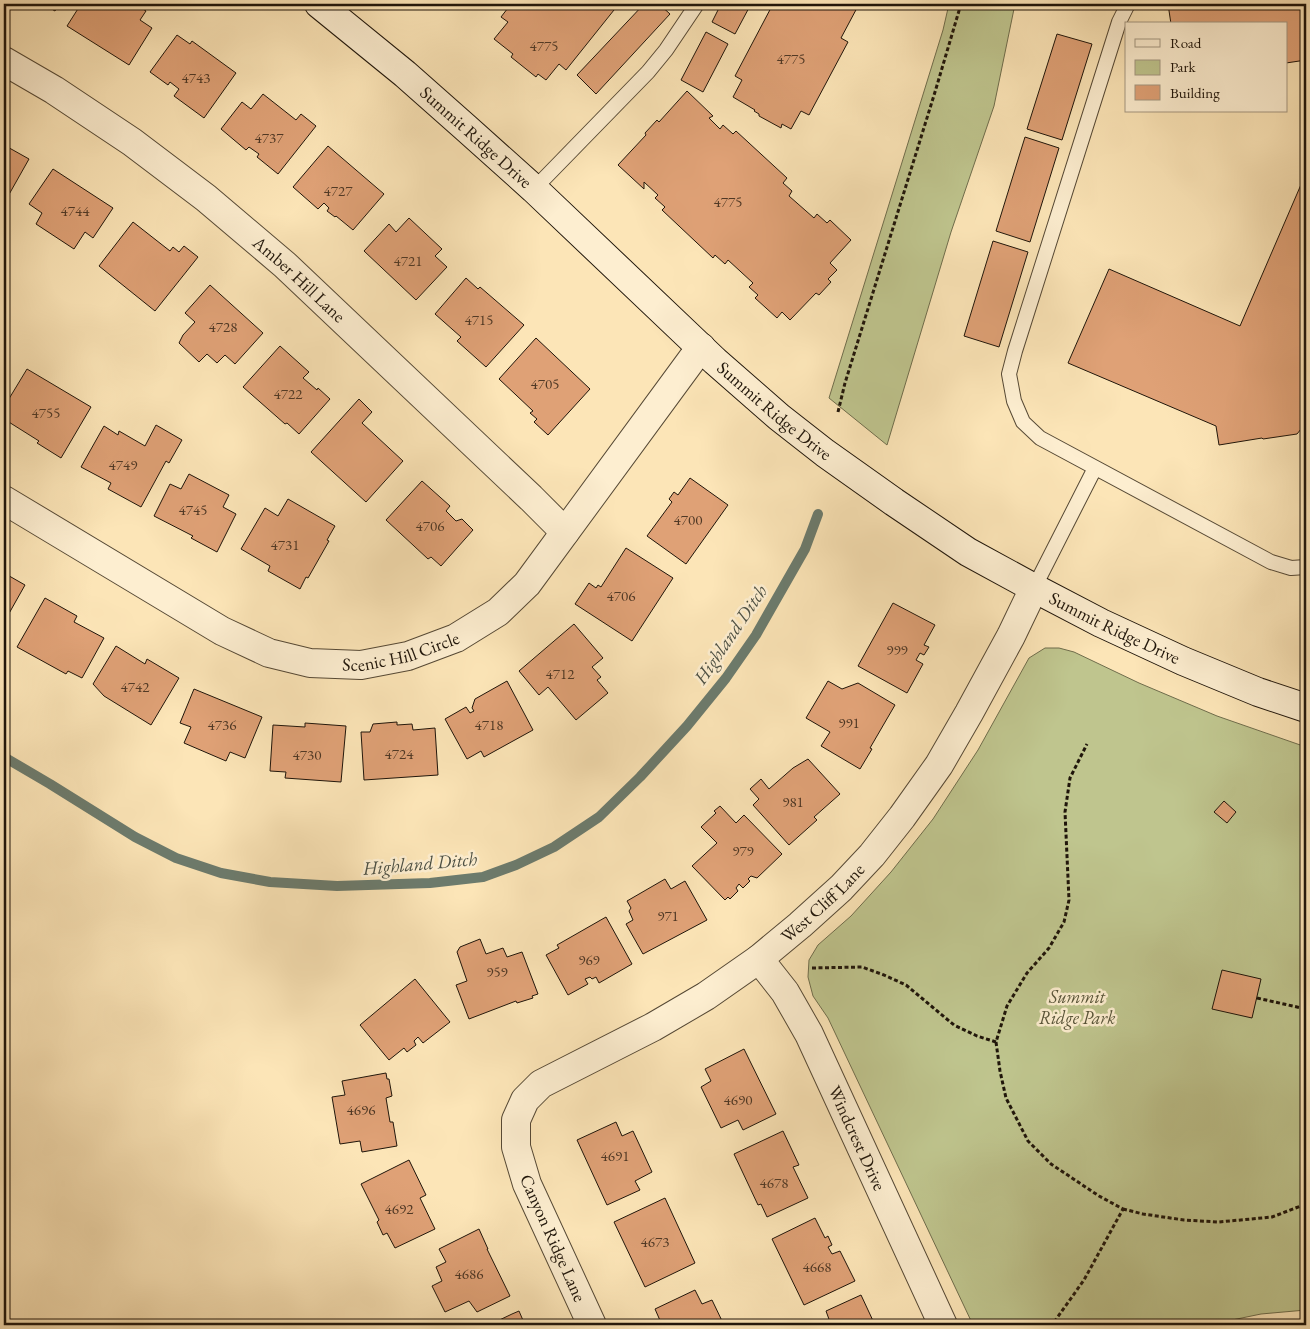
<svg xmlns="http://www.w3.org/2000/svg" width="1310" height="1329" font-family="'EB Garamond',serif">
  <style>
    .green { fill: #bfc58e; stroke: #6f6d4c }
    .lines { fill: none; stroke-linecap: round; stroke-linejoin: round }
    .stream { stroke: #6c7b6d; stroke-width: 10 }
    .building { fill: #dfa176; stroke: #1f150a }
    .lane-casing { stroke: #564935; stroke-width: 16 }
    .street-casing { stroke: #564935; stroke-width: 30 }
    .secondary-casing { stroke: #1f150a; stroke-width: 30 }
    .path { stroke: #1f150a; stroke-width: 3; stroke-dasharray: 4 2.5; stroke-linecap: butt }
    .lane { stroke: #fdeed0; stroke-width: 14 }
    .street { stroke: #fdeed0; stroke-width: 28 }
    .secondary { stroke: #fdeed0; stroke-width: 28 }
    .labels { text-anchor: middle; stroke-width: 5; stroke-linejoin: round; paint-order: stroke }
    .number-label { font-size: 15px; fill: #4f3825 }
    .street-label { font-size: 18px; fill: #1f150a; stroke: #fdeed0 }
    .park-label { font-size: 18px; font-style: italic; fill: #575338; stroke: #fdeed0 }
    .water-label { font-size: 19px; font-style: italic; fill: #4c5044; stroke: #fdeed0 }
  </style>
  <rect width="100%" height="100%" fill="#fce5b7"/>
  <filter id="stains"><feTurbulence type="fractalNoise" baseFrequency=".004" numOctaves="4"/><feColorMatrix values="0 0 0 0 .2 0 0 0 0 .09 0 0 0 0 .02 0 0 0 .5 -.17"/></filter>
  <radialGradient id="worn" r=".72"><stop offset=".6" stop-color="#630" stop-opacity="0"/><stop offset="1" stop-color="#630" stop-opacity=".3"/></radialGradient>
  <path class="green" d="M949,4H1015L994,106L951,232L887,445L829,398L943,30Z
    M1045,648H1059L1074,652L1139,683L1217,716L1306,747V1310L1261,1314L1208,1325H973L828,1018L813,996L808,977L809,960L818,945L851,916L891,872L933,819L978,750L1029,658Z"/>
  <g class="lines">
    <path class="stream" d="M4,757L50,784L135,837L176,858L221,873L270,882L337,886L430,883L483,877L516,865L554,847L599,817L640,777L687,726L726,678L756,635L805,549L818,514"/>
  </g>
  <path class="building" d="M43,4H59L55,11Z
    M81,4H135L146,11L140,20L152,28L129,65L67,26Z
    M511,4H617L618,5L566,70L559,64L546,80L538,74L536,77L511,57L513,54L494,39L508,22L501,17Z
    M644,4H659L670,14L596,94L577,75Z
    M721,4H751L735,34L712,22Z
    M773,4H777L782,7L783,4H868L865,9L858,6L841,38L848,42L809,115L801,111L791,129L782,124L781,128L759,116V114L754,111L755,110L733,97L742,80L735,76Z
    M1168,4H1306V60L1286,63V24H1171Z
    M706,32L728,44L703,92L681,80Z
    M1057,34L1092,44L1062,140L1027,129Z
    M177,35L190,44L192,41L236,73L204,118L174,96L179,89L170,82L168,85L150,72Z
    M687,91L713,116L709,118L720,129L723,125L733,134L736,131L787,178L783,183L792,191L789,196L814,218L817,214L827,223L830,220L851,240L830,263L837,270L828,279L831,282L819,295L816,293L790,320L782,312L777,318L755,298L758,295L749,287L753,283L728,260L725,264L715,255L713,258L662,210L665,207L655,198L658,195L644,182V189L618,165L646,135L645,133L657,120L659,122Z
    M263,94L296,120L301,114L316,126L278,174L257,157L259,154L249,147L246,150L221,129L242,102L251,109Z
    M1025,137L1059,148L1030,242L996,231Z
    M4,145L29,159L7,198L4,195Z
    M328,146L384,194L353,230L336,216L335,217L327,211L329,208L324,203L318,209L293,187Z
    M53,169L113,208L93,238L85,232L74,249L36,224L42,213L29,204Z
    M1306,173V423L1297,434L1263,439L1262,438L1219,445L1216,426L1068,363L1109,269L1240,326Z
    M409,218L442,249L435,256L447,267L416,300L364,251L389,224L396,232Z
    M133,222L170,251L173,247L179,252L184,246L198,257L155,311L99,266Z
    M993,241L1028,252L999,347L964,336Z
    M466,278L478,289L480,287L524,325L486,367L457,341L461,337L435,314Z
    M210,285L263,333L235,364L225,355L217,363L207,354L199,362L179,343L183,335L195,322L185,313Z
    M536,338L590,389L548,435L534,422L537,419L530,413L533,411L499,379Z
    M280,346L309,372L303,378L317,390L318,388L330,399L299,434L287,423L285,424L243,387Z
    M27,369L91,407L61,458L37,443L39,441L4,419V407Z
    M359,399L372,412L362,423L403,461L366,502L311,452Z
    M156,425L182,440L169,463L166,461L141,507L108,489L111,483L81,467L104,426L118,435L119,431L145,446Z
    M189,474L229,495L223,507L236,514L217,552L191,538L193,536L154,516L170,484L181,489Z
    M690,478L728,505L686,564L647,536L672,502L669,499L674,492L678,495Z
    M422,481L450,506L446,511L456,521L462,519L473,530L441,566L431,557L428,559L386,520Z
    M288,499L335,526L327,540L329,541L308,578L306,577L300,589L268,571L270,566L241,549L265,508L278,516Z
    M626,548L673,578L632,641L575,604L589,583L596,588L598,585L601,587Z
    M4,573L25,585L7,617L4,615Z
    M45,598L77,616L74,622L104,638L82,678L68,671L66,674L17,647Z
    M893,603L935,625L924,645L929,647L924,655L920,653L916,660L923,664L907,693L858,666Z
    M574,624L603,658L592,667L601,677L597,680L608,693L576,720L548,687L539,695L519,671Z
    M116,646L145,664L147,659L179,678L151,725L104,696L93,684Z
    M507,681L533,730L484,757L481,751L467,759L445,719L466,707L470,713L474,711L472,708L475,699Z
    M828,681L842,689L858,683L895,705L870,748L872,749L860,769L821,746L830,732L806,718Z
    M194,689L262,717L245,758L230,752L226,761L184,743L191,727L180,723Z
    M397,722V725L412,724L413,730L435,728L438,775L364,780L361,732H370L373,724Z
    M305,723L346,726L341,782L285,778L286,772L270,771L273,725L305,727Z
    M808,759L840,794L814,817L817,820L789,845L753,805L759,799L750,789L761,779L769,789L793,768Z
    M1224,801L1236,812L1227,823L1214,812Z
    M720,806L736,823L744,815L782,854L757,878L751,876L748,879L750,881L743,888L739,884L736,888L738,891L730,899L728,897L725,900L692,866L717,843L701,827L716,813L714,811Z
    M665,879L671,889L685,881L707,920L643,954L626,924L633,920L629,911L631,908L627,901Z
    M606,917L632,964L599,983L596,977L592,979L590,977L585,979L588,984L568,995L546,955L559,948L557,945Z
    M480,939L486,954L503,948L507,957L522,952L538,994L532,996L533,998L517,1003L516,1001L469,1019L456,985L467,981L457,952L460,947Z
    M1222,970L1261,979L1252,1018L1212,1009Z
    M415,979L450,1022L423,1043L418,1037L414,1041L416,1045L407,1052L404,1048L389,1060L360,1025Z
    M744,1049L776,1114L743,1130L738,1120L721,1128L701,1087L711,1081L705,1069Z
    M386,1073L387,1079H389L392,1096L386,1098L390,1122H393L397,1146L362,1152L360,1141L340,1144L332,1097L345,1095L342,1081Z
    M616,1122L622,1136L633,1131L652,1172L635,1181L640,1190L607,1205L577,1140Z
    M783,1131L799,1165L793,1167L808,1198L767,1217L761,1204L758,1205L734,1154Z
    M409,1160L426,1195L420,1198L435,1229L395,1248L387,1233L383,1235L377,1222L379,1220L361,1184Z
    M665,1198L695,1263L645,1287L614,1222Z
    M815,1218L825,1238L828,1236L832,1245L828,1247L832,1254L840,1251L855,1281L804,1305L772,1239Z
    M479,1229L488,1249H487L510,1296L477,1312L469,1301L445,1312L432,1286L442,1281L436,1267L446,1262L439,1249Z
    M695,1290L702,1304L712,1300L724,1325H662L655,1309Z
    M861,1295L875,1325H823L830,1322L826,1311Z
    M519,1311L525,1325H489L512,1314Z"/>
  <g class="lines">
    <defs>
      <path id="lane" d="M1128,4L1119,22L1015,351L1009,374L1014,401L1023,422L1040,438L1271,562L1291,568L1306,567
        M534,189L648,72L666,50L697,4
        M1034,588L1095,468"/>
      <g id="street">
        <path id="s1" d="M4,61L54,90L132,142L206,198L285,265L531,498L565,532"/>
        <path id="s2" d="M4,500L222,631L269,653L310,663L361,665L408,656L456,638L498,612L527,584L701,347"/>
        <path id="s3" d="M759,959L785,992L809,1034L943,1325"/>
        <path id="s4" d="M592,1325L527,1184L516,1147V1120L525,1100L541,1084L653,1027L706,996L759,959L800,925L841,888L872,855L902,817L939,765L969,713L1011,636L1034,588"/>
      </g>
      <g id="secondary">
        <path id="s5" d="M319,4L405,74L466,128L534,189L715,361L779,417L825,453L894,502L968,552L1034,588L1101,623L1183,661L1258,692L1306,708"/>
      </g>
    </defs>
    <use href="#lane" class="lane-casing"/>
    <use href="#street" class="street-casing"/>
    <use href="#secondary" class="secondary-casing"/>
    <path class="path" d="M838,412L845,383L935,92L961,4
      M812,968L862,967L884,975L906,985L954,1025L977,1036L996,1042L1007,1006L1027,973L1049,948L1064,922L1069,900L1065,812L1070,778L1087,744
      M1257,998L1306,1009
      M996,1042L1000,1071L1006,1098L1028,1141L1051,1164L1099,1196L1123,1209L1084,1280L1052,1325
      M1123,1209L1143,1214L1184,1220L1219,1222L1272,1217L1306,1204"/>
    <use href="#lane" class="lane"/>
    <use href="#street" class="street"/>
    <use href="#secondary" class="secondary"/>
  </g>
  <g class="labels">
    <g class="number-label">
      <text x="544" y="51">4775</text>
      <text x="791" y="64">4775</text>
      <text x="196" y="83">4743</text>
      <text x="269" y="143">4737</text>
      <text x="338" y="196">4727</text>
      <text x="728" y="207">4775</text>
      <text x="75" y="216">4744</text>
      <text x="408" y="266">4721</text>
      <text x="479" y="325">4715</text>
      <text x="223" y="332">4728</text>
      <text x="545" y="389">4705</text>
      <text x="288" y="399">4722</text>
      <text x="46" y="418">4755</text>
      <text x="123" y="470">4749</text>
      <text x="193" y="515">4745</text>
      <text x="688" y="525">4700</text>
      <text x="430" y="531">4706</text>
      <text x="285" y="550">4731</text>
      <text x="621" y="601">4706</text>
      <text x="897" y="655">999</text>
      <text x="560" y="679">4712</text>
      <text x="135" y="692">4742</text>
      <text x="849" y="728">991</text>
      <text x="222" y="730">4736</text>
      <text x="489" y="730">4718</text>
      <text x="399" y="759">4724</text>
      <text x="307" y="760">4730</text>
      <text x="793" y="807">981</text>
      <text x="743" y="856">979</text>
      <text x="668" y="921">971</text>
      <text x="589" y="965">969</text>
      <text x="497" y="977">959</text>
      <text x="738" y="1105">4690</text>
      <text x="361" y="1115">4696</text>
      <text x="615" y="1161">4691</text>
      <text x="774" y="1188">4678</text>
      <text x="399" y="1214">4692</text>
      <text x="655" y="1247">4673</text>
      <text x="817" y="1272">4668</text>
      <text x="469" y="1279">4686</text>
    </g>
    <g class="street-label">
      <text dy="6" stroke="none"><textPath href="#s5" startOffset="206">Summit Ridge Drive</textPath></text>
      <text dy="6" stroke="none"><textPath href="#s1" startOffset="368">Amber Hill Lane</textPath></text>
      <text dy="6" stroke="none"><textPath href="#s5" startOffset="611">Summit Ridge Drive</textPath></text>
      <text dy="6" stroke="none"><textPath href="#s5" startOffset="1016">Summit Ridge Drive</textPath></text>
      <text dy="6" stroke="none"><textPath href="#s2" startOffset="441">Scenic Hill Circle</textPath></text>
      <text dy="6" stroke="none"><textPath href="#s4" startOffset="602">West Cliff Lane</textPath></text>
      <text dy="6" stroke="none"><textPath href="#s3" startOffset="205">Windcrest Drive</textPath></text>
      <text transform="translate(553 1238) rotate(66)" y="6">Canyon Ridge Lane</text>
    </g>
    <g class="park-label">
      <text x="1077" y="1003">Summit<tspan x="1077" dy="21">Ridge Park</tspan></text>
    </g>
    <g class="water-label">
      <text transform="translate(730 634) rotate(-56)" y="7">Highland Ditch</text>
      <text transform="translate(420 863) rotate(-5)" y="7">Highland Ditch</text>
    </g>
  </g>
  <rect width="1310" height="1329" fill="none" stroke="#fce5b7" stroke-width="20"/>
  <rect x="5" y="5" width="1300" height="1319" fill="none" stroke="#1f150a" stroke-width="2.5"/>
  <rect x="10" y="10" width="1290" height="1309" fill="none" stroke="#1f150a"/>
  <rect x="1125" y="22" width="162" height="90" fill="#fdeed0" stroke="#a49781"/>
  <rect x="1135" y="39" width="25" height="8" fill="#fdeed0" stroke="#a49781"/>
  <text x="1170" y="48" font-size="15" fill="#1f150a">Road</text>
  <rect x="1135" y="60" width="25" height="15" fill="#bfc58e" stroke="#a49781"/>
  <text x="1170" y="72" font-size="15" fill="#1f150a">Park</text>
  <rect x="1135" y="85" width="25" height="15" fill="#dfa176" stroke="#a49781"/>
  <text x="1170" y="98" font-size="15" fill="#1f150a">Building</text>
  <rect width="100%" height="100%" filter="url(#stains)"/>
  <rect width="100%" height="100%" fill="url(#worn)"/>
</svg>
